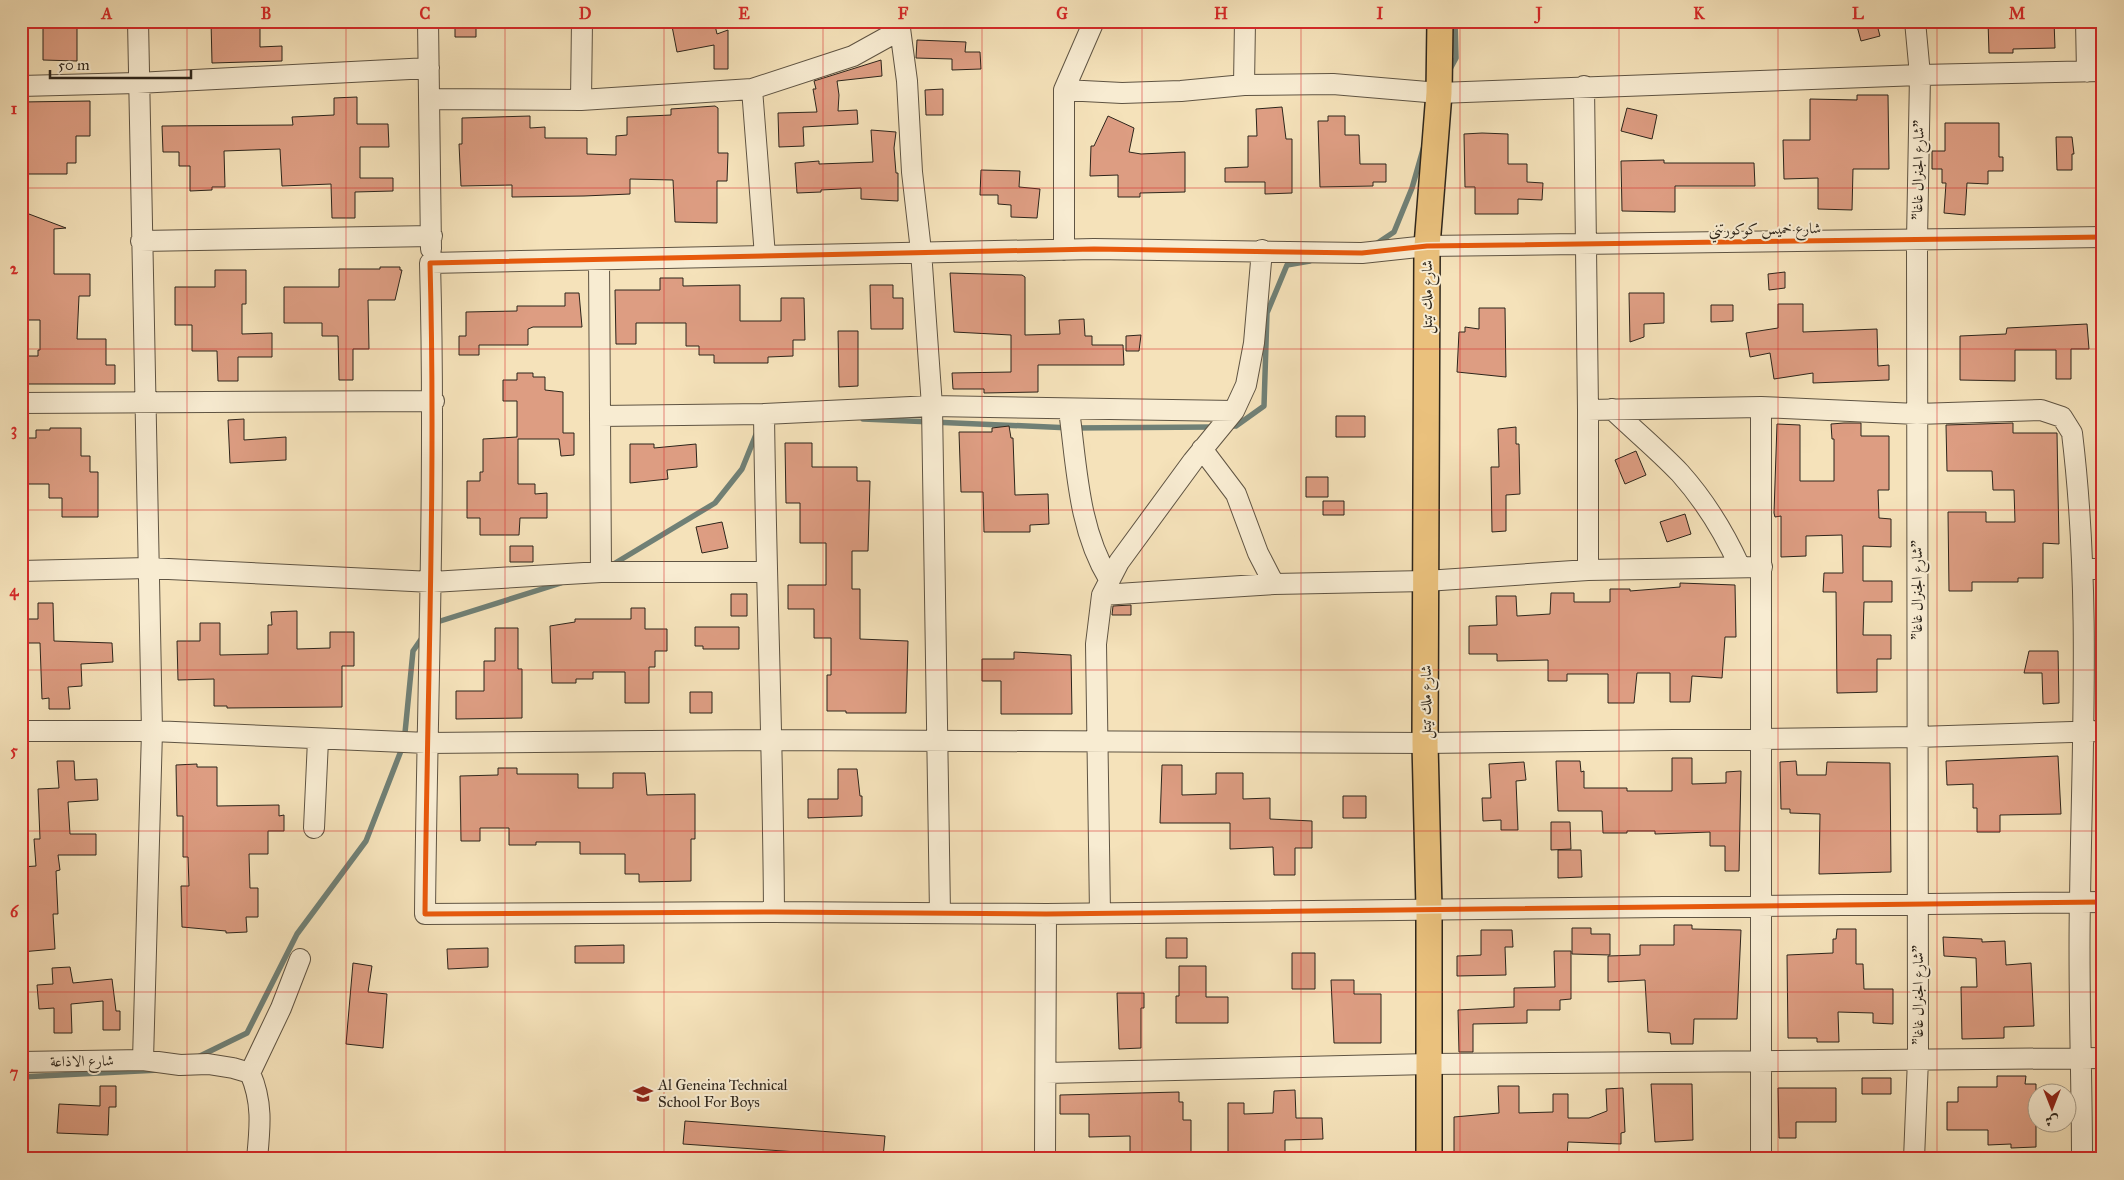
<svg xmlns="http://www.w3.org/2000/svg" width="2124" height="1180" font-family="'IM FELL Great Primer',Amiri,serif">
  <style>
    .lines { fill: none; stroke-linecap: round; stroke-linejoin: round }
    .stream { stroke: #708076; stroke-width: 5.5 }
    .building { fill: #dd9d82; stroke: #2d251b }
    .minor-casing { stroke: #5f5443; stroke-width: 22 }
    .major-casing { stroke: #2d251b; stroke-width: 28 }
    .minor { stroke: #f8ecd2; stroke-width: 20 }
    .major { stroke: #eac17d; stroke-width: 25 }
    .cycleway-casing { stroke: #f8ecd2; stroke-width: 8 }
    .cycleway { stroke: #e8590c; stroke-width: 5 }
    .grid { fill: none; stroke: #d62828; stroke-width: 1; stroke-opacity: 0.55 }
    .labels { text-anchor: middle; stroke-width: 4; stroke-linejoin: round; paint-order: stroke }
    .street-label { font-size: 15px; fill: #2d251b; stroke: #f8ecd2 }
    .poi-label { font-size: 15px; fill: #2d251b; stroke: #f8ecd2; text-anchor: start }
    .neatline { fill: none; stroke: #d62828; stroke-width: 2 }
    .grid-label { font-size: 16px; text-anchor: middle; font-weight: bold; fill: #d62828 }
  </style>
  <rect width="100%" height="100%" fill="#f5e2ba"/>
  <filter id="stains"><feTurbulence type="fractalNoise" baseFrequency=".004" numOctaves="4"/><feColorMatrix values="0 0 0 0 .2 0 0 0 0 .09 0 0 0 0 .02 0 0 0 .5 -.17"/></filter>
  <radialGradient id="worn" r=".72"><stop offset=".6" stop-color="#630" stop-opacity="0"/><stop offset="1" stop-color="#630" stop-opacity=".3"/></radialGradient>
  <g class="lines">
    <path class="stream" d="M1449,71L1456,58L1455,21
      M1376,244L1394,232L1412,188L1424,146
      M863,419L1071,428L1214,427
      M1228,426H1236L1264,406L1267,313L1287,265L1310,261
      M612,565L715,503L742,469L757,432
      M434,623L561,583
      M198,1057L247,1033L297,934L366,841L404,743L413,651L424,635
      M21,1077L159,1070"/>
  </g>
  <path class="building" d="M43,21H77V61L43,60Z
    M211,21H260V47L282,46V61L212,63Z
    M455,21H476V37H455Z
    M671,21H714L717,34L728,30V69H714V45L677,52Z
    M1876,21L1880,36L1861,41L1857,26Z
    M1988,21H2054L2055,48L2013,49V53H1989Z
    M917,40L966,42L965,52H980L981,69L952,70V59L916,58Z
    M881,60L882,76L837,81L839,95L838,111L857,110L858,124L803,127L804,146L779,147L778,113L817,112L813,89H816L814,81Z
    M943,89V115H926L925,90Z
    M1857,95H1888L1889,169H1853L1852,210L1818,209V178L1784,179L1783,140H1810V99L1857,100Z
    M357,97V124H388L389,147H360V178H393V191L355,192V218H332L331,184L282,186L280,149L224,151L225,187H212V190L190,191V166H179V152H163L162,126L293,125L292,117L334,115V98Z
    M90,101V136H76V163H67V174H28V121H21V102Z
    M715,106L718,108V153H728L727,181H717V223L675,222L673,180L630,179V194L584,196L512,197V185L461,186L459,144H462V118L530,116V128L545,127V138H587V154L616,155V136L627,135V117L671,115V109Z
    M1282,107L1286,139H1292V193L1265,194V182H1225V168L1248,167V136H1257L1256,109Z
    M1627,108L1657,115L1652,139L1621,131Z
    M1108,116L1134,128L1129,152L1141,154L1185,152V192L1140,193V197H1118V175L1090,176L1091,146H1094Z
    M1328,116H1345V135H1359L1360,164H1386V182H1373V186L1320,187L1318,121H1328Z
    M1945,123H1999V157H2003V171H1988V184L1967,183L1965,215L1944,213L1946,183H1942V169H1932V151H1945Z
    M871,130L896,132L894,148L896,173H898V201L861,199V188L821,190V192L797,193L795,163L819,161V164L873,162Z
    M1482,133L1508,134V164H1527V182L1543,183L1542,200L1518,199V214H1475V187H1465L1464,134Z
    M2056,137H2072L2074,154H2072V170H2057Z
    M1664,160V163H1754L1755,186H1675V212L1622,211L1621,161Z
    M981,170L1020,171L1019,187L1040,189L1037,218L1011,217V205L998,204V195H980Z
    M21,211L66,228L54,229V274H90V296H79L77,339H106V365H115V384H21V356H38V350H40V320H21V300H24L25,271H27V229H21Z
    M380,267H400V270H402L395,300H368L369,349H353V380H339L338,336H322V323H284V287H339V269H380Z
    M215,270H246V304H242V334L272,333V357H238V381H218L217,351H192V325H175V287H215Z
    M1785,272V288L1769,290L1768,274Z
    M950,273L1022,275L1025,277V335L1060,334L1059,320L1084,319L1085,336H1092V345H1123L1124,365H1038V392L984,393V389H953L952,373L1011,372V335L954,332Z
    M660,278H683V286L740,285V321H781V298H804L805,340H793V356L768,357V363H714V355H699V346H686V323H636V344H616L615,290H660Z
    M870,285H893V298H903V329H871Z
    M565,293H579L582,327H533L528,329V345H479V355H459V336H466V312L517,311V306H565Z
    M1629,293H1664V323L1644,324V337L1630,342Z
    M1778,304H1803V332L1877,329L1878,366L1889,365V380L1813,383V373L1774,379L1770,353L1750,357L1746,333L1778,328Z
    M1711,305H1733V321L1711,322Z
    M1479,308H1505L1506,377L1457,372L1459,332H1465V327L1479,329Z
    M2087,324L2089,349H2071V379H2056V350H2015V381L1960,380V336L2006,334L2007,328Z
    M838,331H858V386L839,387Z
    M1141,335L1139,351H1126V336Z
    M517,373H533V377H545V390L563,392V433H574V455L561,456L559,439H518V484H535V494L547,493V518H520L519,535H480V518H467V481H480V472H483V439L517,437V401H503V380H517Z
    M1336,416H1365V437H1336Z
    M244,419V440L286,437V460L230,463L228,420Z
    M1844,423H1861V436H1889V490H1878L1879,518L1891,519V547L1863,546V581H1892V602H1864L1863,635H1891V659H1877V692L1837,693L1836,592H1823L1824,573H1843L1842,535L1806,536V556L1781,557V516L1775,517L1774,513L1777,424L1800,425V481H1834V439H1832L1831,424Z
    M2013,423V433H2057L2059,544L2043,543V578H2018V582H1972V591H1949L1948,512H1986V522H2015L2014,490H1993L1992,471H1947L1946,425Z
    M1009,426L1011,438H1013L1015,495L1048,494L1049,524L1030,525V532H984L983,492H961L959,432H992V428Z
    M1516,427V444H1519L1520,494L1506,495V531L1492,532L1491,467H1499L1498,429Z
    M50,428H81V456H90V472H98V517H62V498H49V484H24V438H36V430H50Z
    M785,443H812V467H857V481H870L868,551H852V589H860V639L908,641L906,713H846V711H827V675H831V638H814V609H788V585H826V543H800V503H786Z
    M630,444H654V448L696,444L697,467L667,470L668,479L630,483Z
    M1636,451L1646,475L1625,484L1615,460Z
    M1306,477H1328V497H1306Z
    M1323,501H1344V515H1323Z
    M1685,514L1691,534L1667,542L1660,522Z
    M722,522L728,548L702,553L696,527Z
    M510,546H533V562H510Z
    M1680,583L1735,585L1736,637H1725L1722,678L1692,676L1690,702H1670V673H1637L1634,703H1608V674H1567V681H1548V660L1497,661V654H1469V626L1497,625L1496,596H1516L1517,616L1550,614L1551,593H1574V602H1610V589H1630V591L1680,587Z
    M731,594H747V616H731Z
    M38,603H53L54,641L112,643L113,662L81,664L82,686L68,687L70,709H49V698L42,699L40,643H24L23,619H38Z
    M1131,605V615H1112L1113,606Z
    M631,608H645V629H667V651H655V667H649V703H625V672H593V679H576V683H552L550,626L575,622V619H631Z
    M297,611V649L330,648V632H354V666H342V707L227,708V706H214V679L178,680L177,641H200V623H220V655L268,654V625H272L271,612Z
    M695,627H739V649H703V646H695Z
    M495,628H518V669H522V718L456,719V691H484V661H495Z
    M2029,651H2058L2059,703L2043,704L2042,673H2024Z
    M1014,652L1071,655L1072,714H1001V681H982V659H1014Z
    M690,692H712V713H690Z
    M2058,756L2061,814L2000,815V832H1977V808H1973V784L1947,785L1946,761Z
    M1672,758H1692V784L1726,783V772L1741,771L1739,871H1725V846H1710V832L1655,834V831H1627V833H1603L1602,811H1558L1556,761H1580L1581,772L1584,771V788H1627V791H1672Z
    M57,761H74L75,780L97,779L98,800L68,802L70,834H96V855H58L60,870L56,871L58,914H53L55,949L21,952V867L36,866L34,839H40L38,789L59,788Z
    M1796,761L1797,775H1826L1827,762L1890,763L1891,872L1819,874L1820,814L1790,813V809H1781L1780,762Z
    M1524,762L1526,780L1516,781L1518,830H1501V820L1483,821L1482,798H1491L1489,764Z
    M197,764V767H217V806L279,805V816L284,815V831H268V854H249L250,888H258V917H246L247,932L226,933V931L182,927L181,886H189L188,857H183V816H177L176,765Z
    M1162,765H1182V795L1216,794V773H1243V799L1270,798V819L1312,821V848H1295V875H1274L1273,847L1230,849V823H1160Z
    M498,768H517V774H578V788H613V773H645L647,795L695,794V839H691V881L639,882V874H625V854H580V842H536V845H509V828H480V841H461L460,776L498,775Z
    M838,769H857L860,796H862V816L808,818V799H838Z
    M1343,796H1366V818H1343Z
    M1551,822H1570L1571,849L1551,850Z
    M1558,850H1581L1582,877L1558,878Z
    M1674,925H1692V929L1741,930L1737,1019H1694L1693,1044H1671L1670,1033L1648,1032L1645,980L1608,982V956L1640,955V945H1674Z
    M1572,928H1591V934H1610V955L1572,954Z
    M1837,929H1856V964H1863L1864,989H1893V1024L1873,1023V1013L1838,1012L1839,1042H1817V1038H1788L1787,955L1833,953V939H1836Z
    M1481,930H1512L1513,947H1505L1506,975L1457,976V956L1481,955Z
    M1943,937L1982,939V942L2005,941L2006,965L2031,963L2034,1026L2004,1027V1038L1962,1039L1961,987H1977L1976,958L1944,956Z
    M1166,938H1187V958H1166Z
    M624,945V963H575V946Z
    M488,948V967L448,969L447,949Z
    M1554,951H1571V999L1560,1000V1010H1527V1023L1473,1024V1052H1459L1458,1010L1514,1007V988L1555,987Z
    M1292,953H1315V989H1292Z
    M353,963L372,966L368,992L387,994L383,1048L346,1044Z
    M1179,966H1206V997H1228V1023H1176V996H1179Z
    M70,967L73,983L112,979L116,1011H120V1030H103V1001L71,1004L72,1033H54V1008L39,1009L37,985L53,984L52,968Z
    M1331,980H1354V994H1381V1043H1334Z
    M1117,993H1144V1008H1141V1048L1119,1049Z
    M1997,1076H2026L2025,1084H2036V1147L2011,1148V1144L1988,1145V1130H1947V1102H1958V1087H1997Z
    M1862,1078H1891V1094H1862Z
    M1651,1084H1692L1693,1140L1655,1142Z
    M100,1086H116V1107H109L108,1135L57,1133L59,1104L100,1106Z
    M1498,1086H1519V1113L1553,1112V1094H1568V1118H1589L1607,1111L1606,1089L1623,1088L1625,1132L1621,1133V1144L1568,1142L1567,1157L1514,1159V1157L1498,1156H1454V1117L1499,1113Z
    M1778,1088H1836V1122H1796V1138H1779Z
    M1295,1090L1296,1118H1322L1323,1139L1285,1140V1156L1228,1157V1103H1244V1114L1273,1113L1274,1091Z
    M1179,1092V1102H1183V1120H1191V1159H1130V1136L1089,1137V1114H1060V1095Z
    M685,1121L885,1136L883,1158L683,1144Z"/>
  <g class="lines">
    <defs>
      <path id="minor" d="M138,21L152,731L143,1060
        M428,21L431,249
        M899,21L907,81L912,172L921,251L932,406L940,913
        M1094,21L1064,90L1122,93L1181,91L1244,85L1333,84L1439,93L1920,75L2103,71
        M2086,21L2087,72
        M1244,85L1245,21
        M21,86L137,83L429,68
        M1584,86L1588,410L1761,407L1917,414L2041,410L2062,417L2072,433C2091,589 2082,745 2080,901C2078,987 2082,1073 2082,1159
        M752,89L765,256
        M430,99L581,100L752,89L853,56L900,30
        M581,100L582,21
        M2103,237L1427,246L1362,253L1094,249L430,263C436,480 427,697 425,914L774,912L1046,914L2103,902
        M141,241L432,236
        M1064,250V90
        M599,261L600,416L764,414C766,580 773,746 774,912
        M21,403L434,401
        M1612,409C1635,431 1659,451 1680,473C1705,501 1725,534 1740,567
        M1069,410C1077,468 1078,528 1109,579
        M764,414L932,406L1234,411
        M600,416L601,572
        M1202,449L1236,494L1258,553L1274,584
        M2083,569H2103
        M1588,570V410
        M21,571L148,568L432,582L601,572H766
        M1102,595L1274,584L1426,581L1588,570L1762,567
        M21,731H152L427,743L773,740L1425,743L1917,737L2103,731
        M314,828L318,740
        M1100,913L1096,644L1102,595L1119,562L1193,461L1234,411L1246,385L1254,343L1262,250
        M21,1062L143,1060L180,1065L208,1064L233,1068L250,1073C263,1102 260,1128 257,1159
        M250,1073L281,1008L300,959
        M1046,1073L1429,1064L2103,1058
        M1045,1159L1046,914
        M1761,1159V407
        M1914,1159L1918,1059L1917,240L1920,75L1915,21"/>
      <path id="major" d="M1429,1159V909L1425,743L1427,246L1439,93L1440,21"/>
    </defs>
    <use href="#minor" class="minor-casing"/>
    <use href="#major" class="major-casing"/>
    <use href="#minor" class="minor"/>
    <use href="#major" class="major"/>
    <defs>
      <path id="cycleway" d="M2103,237L1427,246L1362,253L1094,249L430,263C436,480 427,697 425,914L774,912L1046,914L2103,902"/>
    </defs>
    <use href="#cycleway" class="cycleway-casing"/>
    <use href="#cycleway" class="cycleway"/>
  </g>
  <path class="grid" d="M187,21V1159M346,21V1159M505,21V1159M664,21V1159M823,21V1159M982,21V1159M1142,21V1159M1301,21V1159M1460,21V1159M1619,21V1159M1778,21V1159M1937,21V1159M21,188H2103M21,349H2103M21,510H2103M21,670H2103M21,831H2103M21,992H2103"/>
  <defs>
    <symbol id="university-bare" viewBox="-9 -9 18 18"><path d="M0-5L7-2L0 1L-7-2ZM-4 1L0 2.5L4 1V4Q0 6-4 4Z" fill="#8f2418" stroke="#f8ecd2" stroke-width="2.5" paint-order="stroke"/></symbol>
  </defs>
  <g fill-rule="evenodd">
    <use href="#university-bare" x="629" y="1080" width="28" height="28"/>
  </g>
  <g class="labels">
    <g class="street-label">
      <text transform="translate(1918 170) rotate(-89)" y="5">"شارع الجنرال غاغا"</text>
      <text transform="translate(1765 229) rotate(-1)" y="5">شارع خميس كوكورتني</text>
      <text transform="translate(1427 297) rotate(-90)" y="5">شارع ملك تيتل</text>
      <text transform="translate(1917 590) rotate(-90)" y="5">"شارع الجنرال غاغا"</text>
      <text transform="translate(1426 702) rotate(-90)" y="5">شارع ملك تيتل</text>
      <text transform="translate(1918 995) rotate(-90)" y="5">"شارع الجنرال غاغا"</text>
      <text transform="translate(82 1061) rotate(-1)" y="5">شارع الاذاعة</text>
    </g>
    <g class="poi-label">
      <text x="658" y="1090">Al Geneina Technical<tspan x="658" dy="17">School For Boys</tspan></text>
    </g>
  </g>
  <rect width="2124" height="1180" fill="none" stroke="#f5e2ba" stroke-width="55"/>
  <g transform="translate(2052 1108) rotate(180)"><circle r="24" fill="#f8ecd2" stroke="#a79c89"/>
  <path d="M0-4L9 19L0 12L-9 19Z" fill="#8f2418"/>
  <text y="-8" font-size="14" font-weight="bold" text-anchor="middle" fill="#2d251b">ش</text>
  </g>
  <path d="M50 70v8h141v-8" fill="none" stroke="#2d251b" stroke-width="2.5"/>
  <text x="58" y="70" font-size="15" fill="#2d251b" stroke="#f8ecd2" stroke-width="4" paint-order="stroke">50 m</text>
  <rect x="28" y="28" width="2068" height="1124" class="neatline"/>
  <g class="grid-label">
    <text x="107" y="19">A</text>
    <text x="266" y="19">B</text>
    <text x="425" y="19">C</text>
    <text x="585" y="19">D</text>
    <text x="744" y="19">E</text>
    <text x="903" y="19">F</text>
    <text x="1062" y="19">G</text>
    <text x="1221" y="19">H</text>
    <text x="1380" y="19">I</text>
    <text x="1539" y="19">J</text>
    <text x="1699" y="19">K</text>
    <text x="1858" y="19">L</text>
    <text x="2017" y="19">M</text>
    <text x="14" y="114">1</text>
    <text x="14" y="274">2</text>
    <text x="14" y="435">3</text>
    <text x="14" y="596">4</text>
    <text x="14" y="756">5</text>
    <text x="14" y="917">6</text>
    <text x="14" y="1078">7</text>
  </g>
  <rect width="100%" height="100%" filter="url(#stains)"/>
  <rect width="100%" height="100%" fill="url(#worn)"/>
</svg>
